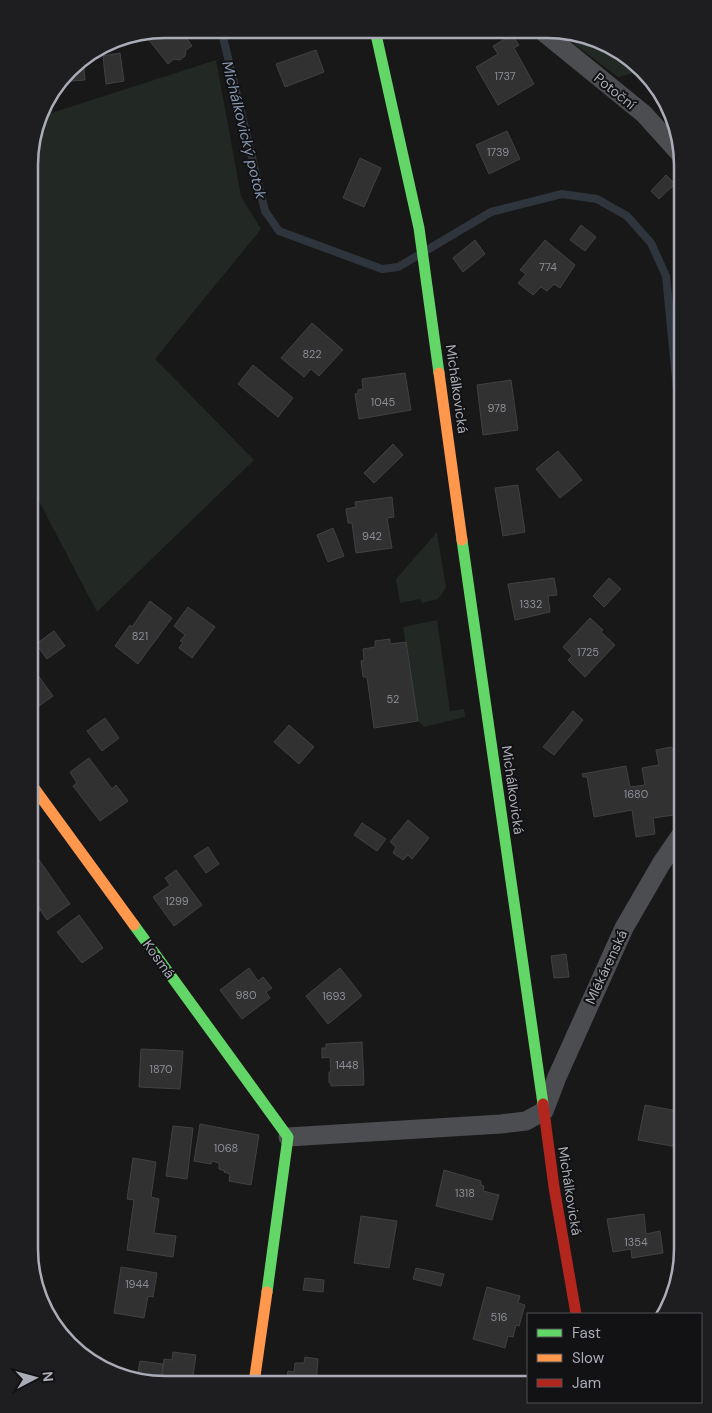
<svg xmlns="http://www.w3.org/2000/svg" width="712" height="1413" font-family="'DM Sans',sans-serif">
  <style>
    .green { fill: #222823 }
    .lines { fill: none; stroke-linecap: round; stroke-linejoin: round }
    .stream { stroke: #2f353c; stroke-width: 8 }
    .building { fill: #313132; stroke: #404144 }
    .street { stroke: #4c4d50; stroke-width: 19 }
    .fast { stroke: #63d668; stroke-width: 11 }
    .slow { stroke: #ff974d; stroke-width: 11 }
    .jam { stroke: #b3261e; stroke-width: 11 }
    .labels { text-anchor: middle; stroke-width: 4; stroke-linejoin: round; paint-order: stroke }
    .number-label { font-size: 11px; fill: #8c8e96 }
    .street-label { font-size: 14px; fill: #aaadb7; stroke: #121214 }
    .water-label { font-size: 15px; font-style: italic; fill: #8596ae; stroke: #121214 }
    .rim { fill: none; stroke: #aaadb7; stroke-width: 2.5 }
  </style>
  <rect width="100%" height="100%" fill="#181818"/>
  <path class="green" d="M557,31H573L637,63L639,66L635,73L618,77Z
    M216,60L241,196L261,229L155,359L254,460L97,612L30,484V147L39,117Z
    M437,532L446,588L438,599L422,603L420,599L400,603L396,579Z
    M437,620L450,711L464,709L465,717L424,727L418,721L403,627Z"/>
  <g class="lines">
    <path class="stream" d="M219,29L222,33L265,211L279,231L382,269L398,267L417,256
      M427,250L491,212L562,194L597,199L627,216L651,243L666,276L683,451"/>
  </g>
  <path class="building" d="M165,29H180L192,46L186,50L185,56L180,60L174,59L168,64L145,35L149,32Z
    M512,35L519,45L514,48L534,84L498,105L476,67L498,54L493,46Z
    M316,50L324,72L285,87L276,64Z
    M120,53L124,81L106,84L103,56Z
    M83,57L85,80L60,82L75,63Z
    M507,131L520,159L489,174L476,145Z
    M360,158L381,168L364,207L343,198Z
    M666,175L675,184L659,199L651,191Z
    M581,225L596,237L585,251L570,240Z
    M475,240L485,254L463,272L453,258Z
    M545,240L575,265L560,288L554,284L547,291L541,287L533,295L518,283L526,274L520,270Z
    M312,323L343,350L319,376L311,369L304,377L281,358Z
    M253,365L293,398L278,417L238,384Z
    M405,373L411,410L359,419L355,394L358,393V390L363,389L362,379Z
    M511,380L518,430L483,435L477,385Z
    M393,444L403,455L374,483L364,473Z
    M558,451L582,480L560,498L536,469Z
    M518,485L525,532L503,536L495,488Z
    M392,497L394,517L387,518L392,548L356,553L352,523H348L346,509L356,507L355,502Z
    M333,528L344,556L328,562L317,535Z
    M554,578L557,595L548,596L550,612L515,620L508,584Z
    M609,578L621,589L604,607L593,596Z
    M150,601L172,618L138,664L115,646L130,625L132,627Z
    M188,607L215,627L192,658L179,648L183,642L180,641L185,635L174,626Z
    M590,618L603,630L601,632L615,645L585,677L568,660L572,656L563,647Z
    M54,631L65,646L47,659L36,644Z
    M390,639V644L406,642L418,721L374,728L367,677H363L361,661L364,660L363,649L375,647V641Z
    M34,670L53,696L29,713V673Z
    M573,711L583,720L554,755L543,747Z
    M105,718L119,738L102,751L87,731Z
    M289,725L314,747L299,764L274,742Z
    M671,747L677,752L683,785V802L674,815L653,818L655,834L636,837L632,810L594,817L587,777H583L582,774L626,766L630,787L645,785L642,768L659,765L656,750Z
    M89,758L112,789L116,785L128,801L100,821L73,786L77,783L70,772Z
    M408,820L429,838L412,859L408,855L403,860L393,853L396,847L390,842Z
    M362,823L386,839L377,851L354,835Z
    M208,847L219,864L206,873L194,856Z
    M37,857L70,904L47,920L29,893V862Z
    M176,870L202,905L174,926L153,897L170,885L165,878Z
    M29,893L41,910L29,919Z
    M79,915L103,948L82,963L57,932Z
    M566,954L569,977L554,978L551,956Z
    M249,968L258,981L263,977L272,988L266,992L270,998L242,1019L220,990Z
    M340,968L362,996L328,1024L306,996Z
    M362,1042L364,1085L331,1086V1083H329V1072H331L330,1057L322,1058V1048H326V1044Z
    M141,1049L183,1051L180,1089L139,1087Z
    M645,1105L683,1112V1148L638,1140Z
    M200,1124L259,1135L251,1185L229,1181L230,1174L224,1172L225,1171L219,1169V1163L212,1161L211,1164L194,1161Z
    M173,1126L193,1128L187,1179L166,1176Z
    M133,1158L156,1162L151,1197L159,1199L154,1233L176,1236L173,1257L127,1250L134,1200L127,1199Z
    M444,1170L481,1181V1185L484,1186L483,1191L499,1195L492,1220L436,1206Z
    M644,1214L646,1234L660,1231L663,1253L632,1258L631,1249L613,1252L607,1219Z
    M361,1216L397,1221L389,1268L354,1263Z
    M121,1267L157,1273L153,1297L148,1296L144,1318L114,1313Z
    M416,1268L444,1274L441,1286L413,1279Z
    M305,1278L324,1280L323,1292L303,1290Z
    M487,1287L520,1296L518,1303L525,1305L519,1326L516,1325L513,1337L508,1336L505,1348L473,1339Z
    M173,1352L196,1355L192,1383H161L164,1359L172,1360Z
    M305,1357L318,1359L316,1384L286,1383L288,1371L294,1372L295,1363H304Z
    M140,1361L163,1364L161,1383H147L137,1379Z"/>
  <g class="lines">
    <path class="street" d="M542,31L644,114L682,156
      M288,1137L501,1124L526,1121L544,1111L557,1077L624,928L661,864L683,832"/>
    <path class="fast" d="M375,30L419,228L439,373
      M462,540L543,1104
      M134,925L288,1137L267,1292"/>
    <path class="slow" d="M439,373L462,540
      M29,781L134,925
      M254,1383L267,1292"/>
    <path class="jam" d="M543,1104L554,1187L576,1314"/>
  </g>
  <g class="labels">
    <g class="number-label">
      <text x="505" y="80">1737</text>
      <text x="498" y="156">1739</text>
      <text x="548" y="271">774</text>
      <text x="312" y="358">822</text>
      <text x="383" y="406">1045</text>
      <text x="497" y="412">978</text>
      <text x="372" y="540">942</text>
      <text x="531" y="608">1332</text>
      <text x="140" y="640">821</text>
      <text x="588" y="656">1725</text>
      <text x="393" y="703">52</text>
      <text x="636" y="798">1680</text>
      <text x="177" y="905">1299</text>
      <text x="246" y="999">980</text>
      <text x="334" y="1000">1693</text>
      <text x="347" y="1069">1448</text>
      <text x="161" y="1073">1870</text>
      <text x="226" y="1152">1068</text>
      <text x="465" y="1197">1318</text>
      <text x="636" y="1246">1354</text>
      <text x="137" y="1288">1944</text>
      <text x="499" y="1321">516</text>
    </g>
    <g class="street-label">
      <text transform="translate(615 91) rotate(39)" y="5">Potoční</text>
      <text transform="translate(457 389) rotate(82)" y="5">Michálkovická</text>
      <text transform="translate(513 790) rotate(82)" y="5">Michálkovická</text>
      <text transform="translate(159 959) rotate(54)" y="5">Kosmá</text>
      <text transform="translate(606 967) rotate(-65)" y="5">Mlékárenská</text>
      <text transform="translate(570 1191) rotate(81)" y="5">Michálkovická</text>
    </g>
    <g class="water-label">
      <text transform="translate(244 130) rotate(76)" y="5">Michálkovický potok</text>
    </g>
  </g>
  <path d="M0 0H712V1413H0ZM165 38H547A127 127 0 0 1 674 165V1249A127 127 0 0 1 547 1376H165A127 127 0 0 1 38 1249V165A127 127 0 0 1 165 38Z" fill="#1e1e21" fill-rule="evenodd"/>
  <path class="rim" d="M165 38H547A127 127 0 0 1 674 165V1249A127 127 0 0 1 547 1376H165A127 127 0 0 1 38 1249V165A127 127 0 0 1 165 38Z"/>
  <rect x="527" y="1313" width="175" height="90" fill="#121214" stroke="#4f5055"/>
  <rect x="537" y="1329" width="25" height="8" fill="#63d668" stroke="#4f5055"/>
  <text x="572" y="1338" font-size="15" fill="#aaadb7">Fast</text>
  <rect x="537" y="1354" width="25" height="8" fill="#ff974d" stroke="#4f5055"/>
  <text x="572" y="1363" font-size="15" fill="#aaadb7">Slow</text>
  <rect x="537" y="1379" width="25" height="8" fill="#b3261e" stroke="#4f5055"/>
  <text x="572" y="1388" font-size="15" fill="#aaadb7">Jam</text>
  <g transform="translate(35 1378) rotate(84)" stroke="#121214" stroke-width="4" paint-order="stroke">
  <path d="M0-4L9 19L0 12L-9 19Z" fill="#aaadb7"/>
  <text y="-8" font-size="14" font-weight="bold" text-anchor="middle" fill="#aaadb7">N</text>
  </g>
</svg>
